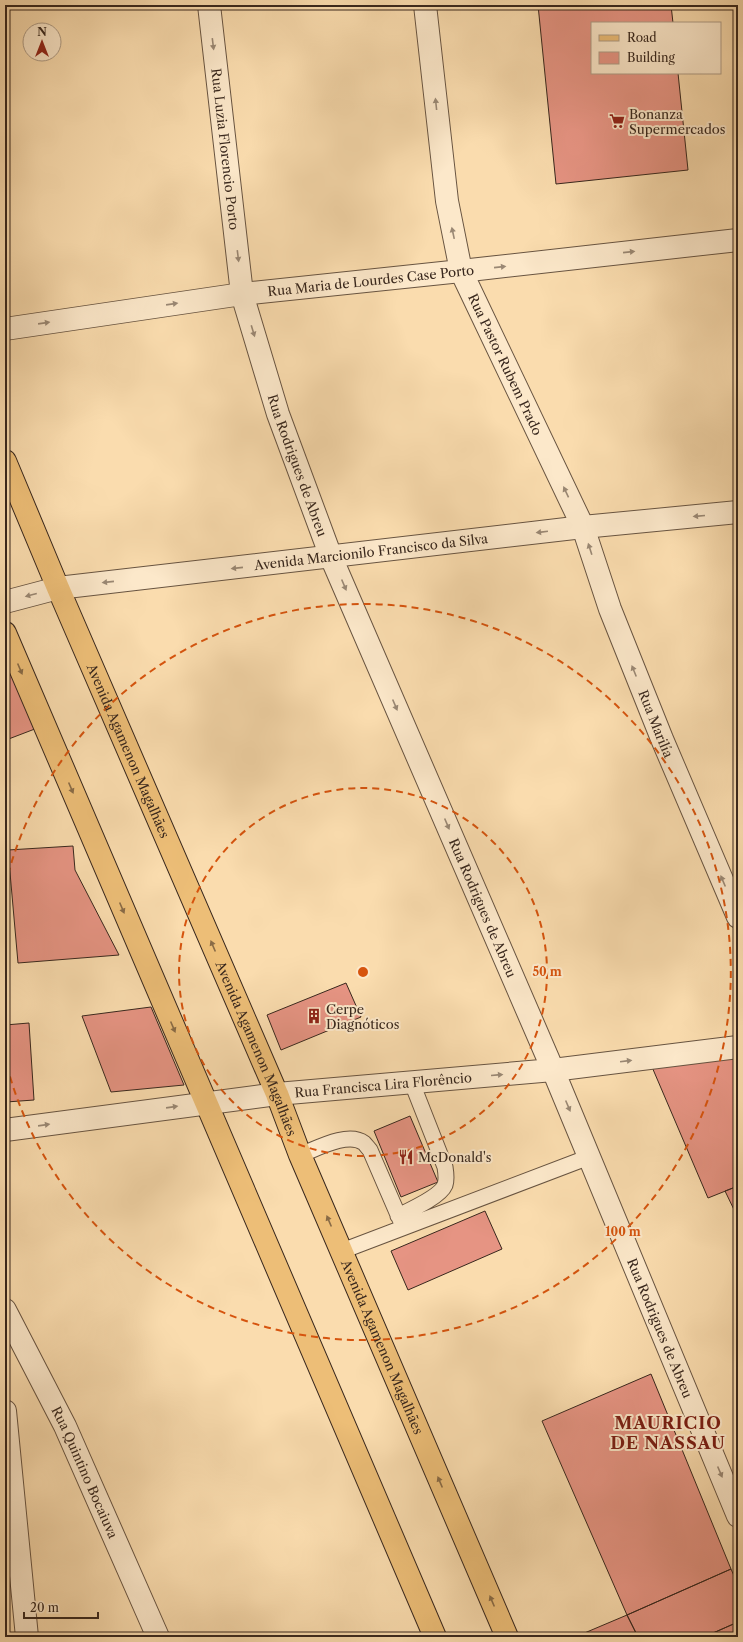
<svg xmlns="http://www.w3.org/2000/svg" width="743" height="1642" font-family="'Libre Caslon Text',serif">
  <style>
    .building { fill: #e69483; stroke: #38271d }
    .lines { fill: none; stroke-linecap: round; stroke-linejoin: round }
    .service-casing { stroke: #685441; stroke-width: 17 }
    .minor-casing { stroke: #685441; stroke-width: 24 }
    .tertiary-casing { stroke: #685441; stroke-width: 24 }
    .primary-casing { stroke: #38271d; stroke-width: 24 }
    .service { stroke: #fce8ca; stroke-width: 15 }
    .minor { stroke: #fce8ca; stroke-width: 22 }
    .tertiary { stroke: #fce8ca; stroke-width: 22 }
    .primary { stroke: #edbe77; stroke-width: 22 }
    .oneway { fill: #9a8874 }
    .oneway2 { fill: #896b46 }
    .ring { fill: none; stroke: #d6540e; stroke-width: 2; stroke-dasharray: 7 5 }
    .labels { text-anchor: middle; stroke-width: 4; stroke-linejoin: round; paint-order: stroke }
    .poi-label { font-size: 13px; fill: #38271d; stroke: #fce8ca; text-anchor: start }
    .street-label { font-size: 13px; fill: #38271d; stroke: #fce8ca }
    .district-label { font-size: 17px; font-weight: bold; letter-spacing: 1px; fill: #7a1f14; stroke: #fce8ca }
    .centre { fill: #d6540e; stroke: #fce8ca; stroke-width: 2 }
    .ring-label { font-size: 12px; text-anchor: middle; font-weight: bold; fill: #d6540e; stroke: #fce8ca; stroke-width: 4; stroke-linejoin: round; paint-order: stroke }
  </style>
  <rect width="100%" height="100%" fill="#fadcae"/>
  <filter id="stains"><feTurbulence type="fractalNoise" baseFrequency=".005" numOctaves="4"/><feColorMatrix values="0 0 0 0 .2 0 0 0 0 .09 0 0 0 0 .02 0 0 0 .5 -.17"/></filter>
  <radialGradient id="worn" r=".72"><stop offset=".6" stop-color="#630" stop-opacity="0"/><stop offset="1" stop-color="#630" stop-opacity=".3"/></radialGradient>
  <path class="building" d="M538,5H671L673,23H592V73H678L688,170L556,184Z
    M17,673L40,727L6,740L5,736V677Z
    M73,846L75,870L119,955L18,963L8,850Z
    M346,983L361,1017L281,1050L267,1015Z
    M151,1007L184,1085L111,1092L82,1016Z
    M29,1023L34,1100L6,1102L5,1025Z
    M738,1056V1186L708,1198L652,1067Z
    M410,1116L438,1182L401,1197L374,1131Z
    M738,1186V1218L725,1191Z
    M485,1211L502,1249L408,1290L391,1251Z
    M651,1374L731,1569L627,1615L542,1421Z
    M731,1569L738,1585V1622L704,1637H638L627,1615Z
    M627,1615L638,1637H575Z
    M738,1622V1637H704Z"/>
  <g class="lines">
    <defs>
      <path id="service" d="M300,1155C316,1149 348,1131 364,1143C366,1145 368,1148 370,1150L402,1224
        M398,1216C410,1210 440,1197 445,1185C447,1179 446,1173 445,1167L412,1083
        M342,1251L589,1157"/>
      <g id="minor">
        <path id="s1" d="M209,5L242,294L278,414L331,557L553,1070L738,1516"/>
        <path id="s2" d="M425,5L447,201L461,271L583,527L610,609L662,739L738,917"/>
        <path id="s3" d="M5,329L242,294L461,271L738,240"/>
        <path id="s4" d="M5,1310L65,1426L158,1637"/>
      </g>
      <g id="tertiary">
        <path id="s5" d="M5,602L58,588L583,527L738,512"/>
        <path id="s6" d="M5,1130L277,1094L553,1070L738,1047"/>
        <path d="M5,1411L27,1637"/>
      </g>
      <g id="primary">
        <path id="s7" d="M5,461L58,588L277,1094L300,1155L507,1637"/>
        <path d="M5,633L435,1637"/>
      </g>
    </defs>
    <use href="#service" class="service-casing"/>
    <use href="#minor" class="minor-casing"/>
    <use href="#tertiary" class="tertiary-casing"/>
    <use href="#primary" class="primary-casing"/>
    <use href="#service" class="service"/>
    <use href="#minor" class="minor"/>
    <use href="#tertiary" class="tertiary"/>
    <use href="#primary" class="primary"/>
  </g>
  <defs><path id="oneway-solid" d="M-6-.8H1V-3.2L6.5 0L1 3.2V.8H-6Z"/></defs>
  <g class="oneway">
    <use href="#oneway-solid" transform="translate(213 44) rotate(83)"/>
    <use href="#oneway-solid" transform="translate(436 104) rotate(-96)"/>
    <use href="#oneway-solid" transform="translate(453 233) rotate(-102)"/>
    <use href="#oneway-solid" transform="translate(629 252) rotate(-6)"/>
    <use href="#oneway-solid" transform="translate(238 256) rotate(83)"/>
    <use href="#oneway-solid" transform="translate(500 267) rotate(-6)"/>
    <use href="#oneway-solid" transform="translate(172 304) rotate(-8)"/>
    <use href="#oneway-solid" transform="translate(44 323) rotate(-8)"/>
    <use href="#oneway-solid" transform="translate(253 331) rotate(73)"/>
    <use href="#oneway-solid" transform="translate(566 492) rotate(-115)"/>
    <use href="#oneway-solid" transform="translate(699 516) rotate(175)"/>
    <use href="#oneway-solid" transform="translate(542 532) rotate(173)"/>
    <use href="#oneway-solid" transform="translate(590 549) rotate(-108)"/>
    <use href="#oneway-solid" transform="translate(237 568) rotate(174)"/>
    <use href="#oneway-solid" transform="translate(108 582) rotate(174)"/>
    <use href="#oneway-solid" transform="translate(344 585) rotate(67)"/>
    <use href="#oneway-solid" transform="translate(31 595) rotate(165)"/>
    <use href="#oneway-solid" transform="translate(634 671) rotate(-112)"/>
    <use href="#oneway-solid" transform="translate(395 705) rotate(67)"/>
    <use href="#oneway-solid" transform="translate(447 824) rotate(67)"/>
    <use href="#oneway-solid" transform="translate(723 881) rotate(-113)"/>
    <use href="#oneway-solid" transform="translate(626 1061) rotate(-7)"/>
    <use href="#oneway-solid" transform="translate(497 1075) rotate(-5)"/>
    <use href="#oneway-solid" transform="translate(568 1106) rotate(67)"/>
    <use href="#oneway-solid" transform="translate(172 1107) rotate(-8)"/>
    <use href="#oneway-solid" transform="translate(44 1125) rotate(-8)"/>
    <use href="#oneway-solid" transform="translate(720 1472) rotate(67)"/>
  </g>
  <g class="oneway2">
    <use href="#oneway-solid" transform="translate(20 669) rotate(67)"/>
    <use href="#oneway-solid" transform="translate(71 788) rotate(67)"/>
    <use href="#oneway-solid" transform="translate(122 908) rotate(67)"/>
    <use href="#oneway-solid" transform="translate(213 946) rotate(-113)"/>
    <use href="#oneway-solid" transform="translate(173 1027) rotate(67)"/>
    <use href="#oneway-solid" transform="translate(329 1221) rotate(-113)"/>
    <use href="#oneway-solid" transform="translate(440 1482) rotate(-113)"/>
    <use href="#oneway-solid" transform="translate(492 1601) rotate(-113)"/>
  </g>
  <g class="ring">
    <circle cx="363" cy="972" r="184"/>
    <path d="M5 886A368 368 0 1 1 5 1058"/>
  </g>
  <defs>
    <symbol id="supermarket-bare" viewBox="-9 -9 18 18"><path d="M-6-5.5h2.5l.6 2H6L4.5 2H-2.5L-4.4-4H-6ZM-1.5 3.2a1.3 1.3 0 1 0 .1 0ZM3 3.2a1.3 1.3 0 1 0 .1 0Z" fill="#8f2418" stroke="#fce8ca" stroke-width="2.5" paint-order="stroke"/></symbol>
    <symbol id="building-bare" viewBox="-9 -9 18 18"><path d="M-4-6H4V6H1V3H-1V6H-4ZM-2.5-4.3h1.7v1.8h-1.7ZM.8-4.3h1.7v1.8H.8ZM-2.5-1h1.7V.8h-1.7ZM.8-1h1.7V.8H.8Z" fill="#8f2418" stroke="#fce8ca" stroke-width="2.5" paint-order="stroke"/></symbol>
    <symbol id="restaurant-bare" viewBox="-9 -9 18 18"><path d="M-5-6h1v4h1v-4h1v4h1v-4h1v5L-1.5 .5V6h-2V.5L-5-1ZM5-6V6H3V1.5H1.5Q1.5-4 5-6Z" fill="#8f2418" stroke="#fce8ca" stroke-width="2.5" paint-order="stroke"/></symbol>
  </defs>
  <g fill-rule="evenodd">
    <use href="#supermarket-bare" x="606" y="110" width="22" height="22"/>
    <use href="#building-bare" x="303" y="1005" width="22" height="22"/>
    <use href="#restaurant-bare" x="395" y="1146" width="22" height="22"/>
  </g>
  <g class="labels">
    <g class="poi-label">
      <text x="629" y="119">Bonanza<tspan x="629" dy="15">Supermercados</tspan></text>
      <text x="326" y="1014">Cerpe<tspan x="326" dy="15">Diagnóticos</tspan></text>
      <text x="418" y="1162">McDonald's</text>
    </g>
    <g class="street-label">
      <text dy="5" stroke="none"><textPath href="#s1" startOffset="145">Rua Luzia Florencio Porto</textPath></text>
      <text dy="5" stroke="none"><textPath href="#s3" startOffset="369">Rua Maria de Lourdes Case Porto</textPath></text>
      <text dy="5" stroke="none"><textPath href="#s2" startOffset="372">Rua Pastor Rubem Prado</textPath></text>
      <text dy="5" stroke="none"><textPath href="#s1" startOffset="471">Rua Rodrigues de Abreu</textPath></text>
      <text dy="5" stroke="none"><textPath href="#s5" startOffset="370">Avenida Marcionilo Francisco da Silva</textPath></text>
      <text dy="5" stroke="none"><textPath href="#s2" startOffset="762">Rua Marilía</textPath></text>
      <text dy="5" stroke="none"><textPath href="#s7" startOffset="315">Avenida Agamenon Magalhães</textPath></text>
      <text dy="5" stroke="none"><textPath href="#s1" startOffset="951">Rua Rodrigues de Abreu</textPath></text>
      <text dy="5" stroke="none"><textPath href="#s7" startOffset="639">Avenida Agamenon Magalhães</textPath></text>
      <text dy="5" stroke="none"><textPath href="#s6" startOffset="381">Rua Francisca Lira Florêncio</textPath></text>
      <text dy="5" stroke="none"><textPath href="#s1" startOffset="1407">Rua Rodrigues de Abreu</textPath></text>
      <text dy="5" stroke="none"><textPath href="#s7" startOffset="963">Avenida Agamenon Magalhães</textPath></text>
      <text dy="5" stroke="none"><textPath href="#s4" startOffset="181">Rua Quintino Bocaiuva</textPath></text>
    </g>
    <g class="district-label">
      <text x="668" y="1429">MAURICIO<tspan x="668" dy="20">DE NASSAU</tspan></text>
    </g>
  </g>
  <circle cx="363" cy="972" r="6" class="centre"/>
  <g class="ring-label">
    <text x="547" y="976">50 m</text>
    <text x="623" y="1236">100 m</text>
  </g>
  <rect width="743" height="1642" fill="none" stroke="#fadcae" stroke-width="20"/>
  <rect x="6" y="6" width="731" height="1630" fill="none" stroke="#38271d" stroke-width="2"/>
  <rect x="10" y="10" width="723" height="1622" fill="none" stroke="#38271d"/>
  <rect x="591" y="22" width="130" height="52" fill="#fce8ca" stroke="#ae9b85"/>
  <rect x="599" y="35" width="20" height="6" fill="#edbe77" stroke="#ae9b85"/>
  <text x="627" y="42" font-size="12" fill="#38271d">Road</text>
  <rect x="599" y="52" width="20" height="12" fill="#e69483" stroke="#ae9b85"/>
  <text x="627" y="62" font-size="12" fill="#38271d">Building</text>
  <g transform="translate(42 42)"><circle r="19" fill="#fce8ca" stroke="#ae9b85"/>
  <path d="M0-3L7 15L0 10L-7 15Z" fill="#8f2418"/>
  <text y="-6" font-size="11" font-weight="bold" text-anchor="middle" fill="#38271d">N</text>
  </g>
  <path d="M24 1612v6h74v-6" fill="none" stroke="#38271d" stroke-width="2"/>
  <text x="30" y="1612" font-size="12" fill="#38271d" stroke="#fce8ca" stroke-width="3" paint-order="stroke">20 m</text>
  <rect width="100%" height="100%" filter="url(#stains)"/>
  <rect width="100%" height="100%" fill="url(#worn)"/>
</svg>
